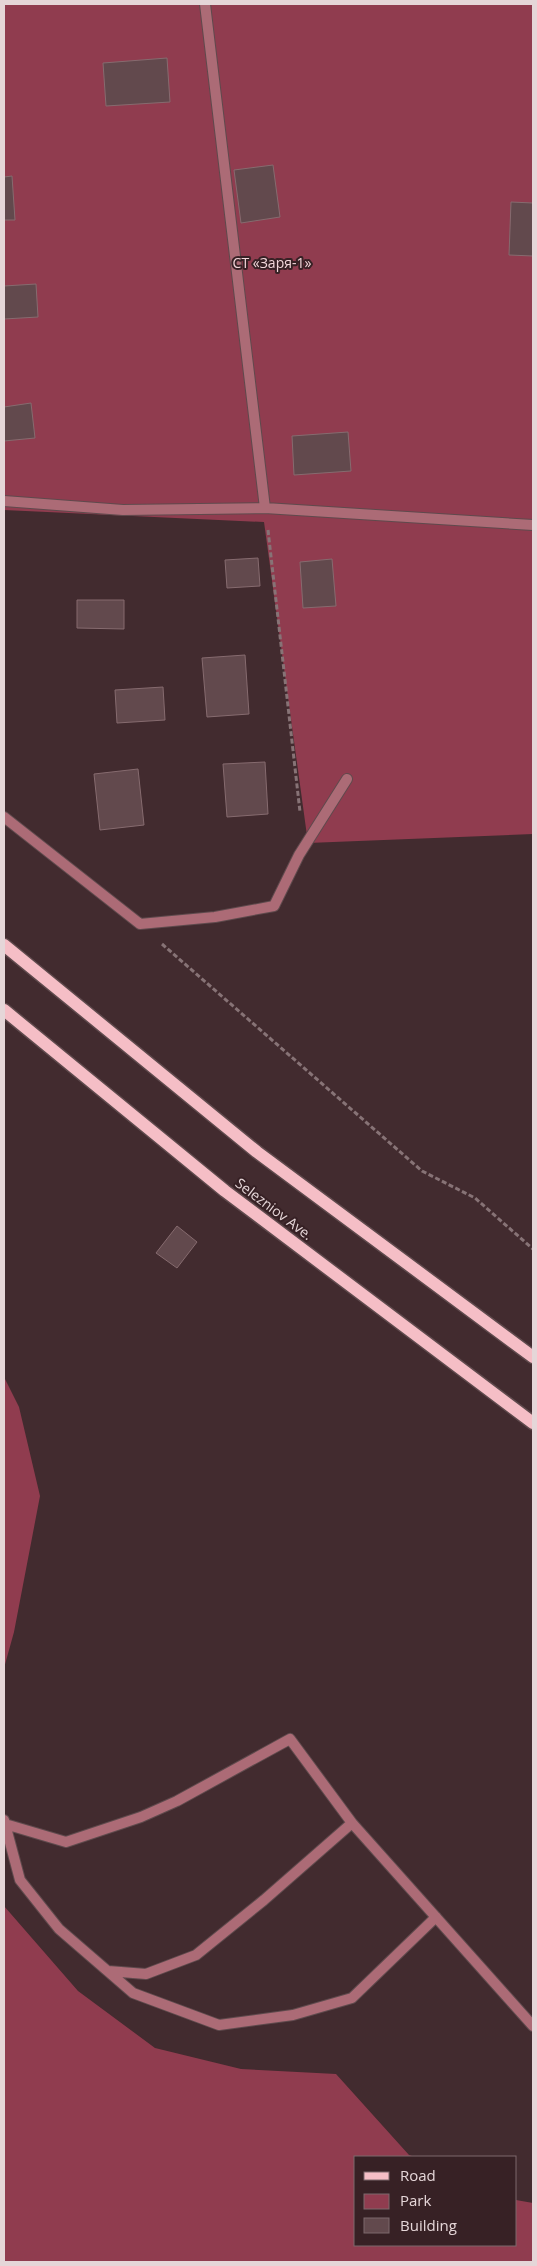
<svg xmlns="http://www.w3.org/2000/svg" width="537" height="2266" font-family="'Open Sans',sans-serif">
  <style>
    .green { fill: #903c4f }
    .building { fill: #62494d; stroke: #866b6f }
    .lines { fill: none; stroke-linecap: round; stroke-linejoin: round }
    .service-casing { stroke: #5f4a4d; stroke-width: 12 }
    .primary-casing { stroke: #5f4a4d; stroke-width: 15 }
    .path { stroke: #877376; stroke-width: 3; stroke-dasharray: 5 2.5; stroke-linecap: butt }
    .service { stroke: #ac6b76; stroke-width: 10 }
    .primary { stroke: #f5bec6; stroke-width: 12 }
    .labels { text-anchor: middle; stroke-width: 4; stroke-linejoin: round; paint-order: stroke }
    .park-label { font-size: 14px; fill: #f2d6da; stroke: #372125 }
    .street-label { font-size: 14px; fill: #e5d6d8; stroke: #372125 }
  </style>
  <rect width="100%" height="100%" fill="#422b2f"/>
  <path class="green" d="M4,4H533V834L308,843L264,522L4,510Z
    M4,1377L19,1407L40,1496L14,1632L4,1668Z
    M4,1906L78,1991L155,2048L241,2069L336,2074L409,2155L415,2157H356V2245H516V2200L533,2203V2262H4Z"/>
  <path class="building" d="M167,58L170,102L106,106L103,63Z
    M273,165L280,217L241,223L234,170Z
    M12,176L15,220H4V177Z
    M511,202L533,203V256L509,255Z
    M36,284L38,317L4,319V286Z
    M31,403L35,438L4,441V407Z
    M348,432L351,471L294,475L292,436Z
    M258,558L260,586L227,588L225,560Z
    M332,559L336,606L303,608L300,562Z
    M77,600H124V629L77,628Z
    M245,655L249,714L207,717L202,658Z
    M163,687L165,720L117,723L115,690Z
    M265,762L268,814L227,817L223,764Z
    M138,769L144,825L100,830L94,774Z
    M177,1226L197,1242L177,1268L156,1253Z"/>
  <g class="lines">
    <defs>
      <path id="service" d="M205,4L265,508
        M4,501L123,510L265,508L533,525
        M4,817L140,924L215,917L274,906L299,855L347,779
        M4,1820L20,1880L59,1929L133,1993L219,2025L293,2015L352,1998L436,1917
        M5,1824L66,1842L141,1817L177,1801L290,1739L352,1823
        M108,1971L146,1974L196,1955L264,1900L352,1823L533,2026"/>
      <path id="primary" d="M4,945L257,1152L533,1357
        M4,1010L225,1191L533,1423"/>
    </defs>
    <use href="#service" class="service-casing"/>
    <use href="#primary" class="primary-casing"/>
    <path class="path" d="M268,530L300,812
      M162,944L422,1171L475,1198L533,1249"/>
    <use href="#service" class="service"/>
    <use href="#primary" class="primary"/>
  </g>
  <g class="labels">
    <g class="park-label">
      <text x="272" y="268">СТ «Заря-1»</text>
    </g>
    <g class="street-label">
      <text transform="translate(274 1209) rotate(37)" y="5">Selezniov Ave.</text>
    </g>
  </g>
  <rect width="537" height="2266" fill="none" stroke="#e5d6d8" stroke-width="10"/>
  <rect x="354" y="2156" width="162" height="90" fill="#372125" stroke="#7d696d"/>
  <rect x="364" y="2172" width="25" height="8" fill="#f5bec6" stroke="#7d696d"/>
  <text x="400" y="2181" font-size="15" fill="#e5d6d8">Road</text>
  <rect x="364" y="2194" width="25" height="15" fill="#903c4f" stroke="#7d696d"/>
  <text x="400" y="2206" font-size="15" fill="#e5d6d8">Park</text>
  <rect x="364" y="2218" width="25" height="15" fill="#62494d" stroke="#7d696d"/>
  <text x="400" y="2231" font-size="15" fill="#e5d6d8">Building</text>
</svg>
